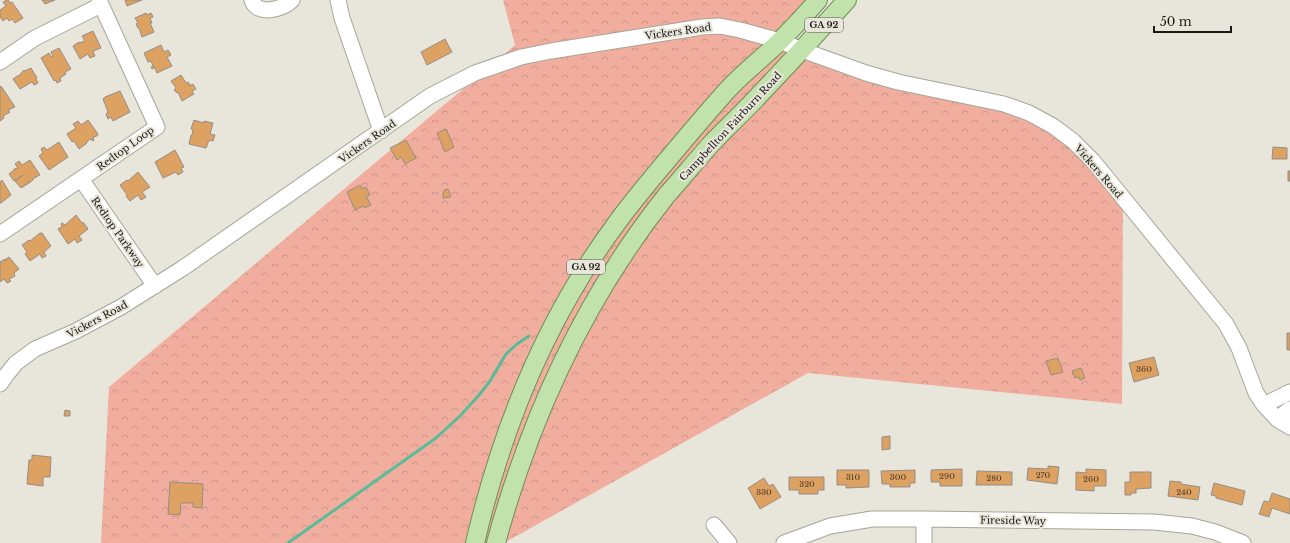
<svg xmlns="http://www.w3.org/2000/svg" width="1290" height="543" font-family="'Libre Baskerville',serif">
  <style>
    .forest { fill: url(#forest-crowns) }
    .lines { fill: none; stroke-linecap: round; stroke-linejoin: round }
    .stream { stroke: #59bb97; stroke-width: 3 }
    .building { fill: #dda162; stroke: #958d86 }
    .minor-casing { stroke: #a6a59a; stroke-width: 17 }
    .major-casing { stroke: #6d8e53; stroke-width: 20 }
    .minor { stroke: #fff; stroke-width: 15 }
    .major { stroke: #c2e2ac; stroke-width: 18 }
    .labels { text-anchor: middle; stroke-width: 4; stroke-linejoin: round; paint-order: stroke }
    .number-label { font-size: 8px; fill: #4a3a28 }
    .shield { fill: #e8e6db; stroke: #575650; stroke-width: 1 }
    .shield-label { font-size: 9px; font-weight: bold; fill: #191814 }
    .street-label { font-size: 10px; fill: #191814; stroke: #e8e6db }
  </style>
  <defs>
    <pattern id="forest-crowns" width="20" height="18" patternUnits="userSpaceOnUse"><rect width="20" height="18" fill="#f1ae9f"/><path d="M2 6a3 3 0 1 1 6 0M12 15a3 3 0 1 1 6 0" fill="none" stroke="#ce9588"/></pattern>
  </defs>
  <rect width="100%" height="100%" fill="#e8e6db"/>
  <path class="forest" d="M503,0H821L784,39L931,88L1032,106L1123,186L1122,404L808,373L504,543H101L109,387L515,45Z"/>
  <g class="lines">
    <path class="stream" d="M288,543L436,438L460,416L480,394L490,381L506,354L517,344L529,336"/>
  </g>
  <path class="building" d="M7,0H8L10,3L12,2L23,18L15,23L12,19L9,21L7,18L3,21L0,17V10L6,6L3,2Z
    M42,0H55L45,4Z
    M125,0H142L127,6Z
    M146,13L147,15L151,13L153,17L150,18L152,23H150L154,32L142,37L139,28H138L136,24L138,23L135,18Z
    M93,31L101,48L93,51L95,56L90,58L88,54L80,59L73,46L79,42V43L85,41L82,36Z
    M445,39L452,52L427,65L421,52Z
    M161,45L164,52L168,50L171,55L167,57L172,66L157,73L154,66V68L152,69L151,67L153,66L151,61L148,62L144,53Z
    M59,48L71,69L65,72L66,74L60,78L61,81L57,83L56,80L54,81L41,58L49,53L51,57L53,56L51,52Z
    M31,68L37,78L36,79L38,83L34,85L32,82L20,89L13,79L21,74V73L24,70L25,71Z
    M181,75L186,83L188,82L190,85L189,86L193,84L196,89L192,91L194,94L182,101L178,92L177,93L174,90L176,88L171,81Z
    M1,86L15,107L8,110L10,112L3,116L4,118L0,121V87Z
    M120,91L130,112L113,121L111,117L108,119L106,114L108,112L103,99L105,97Z
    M88,120L98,134L97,136L93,137L94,140L93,141L90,139L87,142H86L87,143L79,149L74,141L72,142L67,134L76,128L73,124L78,121L81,125Z
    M194,120L204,123V121L213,123L210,134L215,135L213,141L209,140L206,148L189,144L191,135H192L193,130L191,129Z
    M446,129L454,147L445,152L437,133Z
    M406,140L416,158L405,164L401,157L397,160L390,148Z
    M59,142L68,157L49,170L39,156L43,153L41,149L44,147L47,150Z
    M1273,147L1287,148V159H1272Z
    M175,150L184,167L181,168L183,172L178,175L176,172L163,178L155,162Z
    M30,160L40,175L36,177H35H36L33,179H32L33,180L29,183L28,181L29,183L21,188L15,181L23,175L14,181L9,174L14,170V169L18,168L15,164L19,161L22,165Z
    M1288,171H1290V181H1288Z
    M138,172L150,187L142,192L146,197L141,200L138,195L130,201L126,196L127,195L120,185L127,180L128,181Z
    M2,180L11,195L1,203H0V182Z
    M360,185L362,189L366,187L370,195L366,196L371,205L365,208L363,206L355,210L347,192Z
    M448,189L451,197L443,198V193L444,192V190Z
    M76,215L82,223L83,222L88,229L79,236L82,240L77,243L75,239L68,244L58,229L62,227L61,224L62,223L65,225Z
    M40,233H42L51,246L44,252L46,256L42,258L40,254L30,261L25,254L27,252L22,245L29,240L30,241Z
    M9,257L19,269L14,273L15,276L9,279L11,281L7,283L4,279L0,282V264H1L0,262L5,259L6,261V259Z
    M1287,333H1290V350H1287Z
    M1154,357L1159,375L1134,382L1129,363Z
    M1058,358L1063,372L1051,375L1046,361Z
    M1081,368L1085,378L1080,380L1079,377L1075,378L1072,371Z
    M65,410L70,411V416H64Z
    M890,436V449L882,450V437Z
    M32,455L51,457L50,477H43V486L27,484L29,460H32Z
    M1048,466L1059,467L1057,484L1027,480L1028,468L1048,469Z
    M962,469V486H940V482H931V470Z
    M1086,469L1106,470V486H1094V491L1076,490V472L1086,473Z
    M837,470H869V487L846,488V485H837Z
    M915,470V483H910V487H890V484H882L881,471Z
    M977,471L1012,472V485H976Z
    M1130,472H1151V488L1136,489V493H1131V495H1125V482H1130Z
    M789,477H824V490H818V494H799V490H789Z
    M764,478L769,486L773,484L781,497L760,509L748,488Z
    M1170,481L1181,482V484L1200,487L1198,500L1168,496Z
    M170,482L203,484L202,508L193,507V503H181L180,515L168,514Z
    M1214,483L1245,491L1242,505L1216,498V496L1211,495Z
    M1272,493L1290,499V514L1272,508L1269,517L1259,514L1264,501L1269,502Z"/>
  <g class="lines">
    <defs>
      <path id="minor" d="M252,0C256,16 283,10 292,0
        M338,0L342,18L381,131
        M0,62L35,38L101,5
        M81,179L155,286
        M0,234L157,127L99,0
        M0,384L7,374L16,363L35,349L76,331L121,307L183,268L430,96L475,73L521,57L551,51L702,27L720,26L740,30L780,41L802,50L866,73L898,82L1004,104L1029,113L1053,126L1073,141L1093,161L1226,324L1239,348L1256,393L1264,405L1277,419L1290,427
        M1264,405L1290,392
        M1277,419L1290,409
        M714,525L729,543
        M784,543L830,526L872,519H924L1154,522L1192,526L1215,532L1243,543
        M924,543V519"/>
      <path id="major" d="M475,543C502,427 545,320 616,224C634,199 654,176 674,152C690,133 706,114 723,95C740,75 762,59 780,41C793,28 806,14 818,0
        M496,543C530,418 585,298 666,196C681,179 696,161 711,144C728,126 746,110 762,92C791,62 819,31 847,0"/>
    </defs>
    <use href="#minor" class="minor-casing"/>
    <use href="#major" class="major-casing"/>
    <use href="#minor" class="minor"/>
    <use href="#major" class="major"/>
  </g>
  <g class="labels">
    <g class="number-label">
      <text x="1144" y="372">360</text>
      <text x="1043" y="478">270</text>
      <text x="947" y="479">290</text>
      <text x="853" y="480">310</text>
      <text x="898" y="480">300</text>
      <text x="994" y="481">280</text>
      <text x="1091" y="482">260</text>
      <text x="807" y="487">320</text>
      <text x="764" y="495">330</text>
      <text x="1184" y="495">240</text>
    </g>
    <g class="shield">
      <rect x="805" y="18" width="38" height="14" rx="3"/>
      <rect x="567" y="260" width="38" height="14" rx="3"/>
    </g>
    <g class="shield-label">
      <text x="824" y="28">GA 92</text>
      <text x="586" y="270">GA 92</text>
    </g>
    <g class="street-label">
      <text transform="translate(678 31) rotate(-8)" y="4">Vickers Road</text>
      <text transform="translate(730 126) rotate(-47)" y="4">Campbellton Fairburn Road</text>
      <text transform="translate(367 141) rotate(-35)" y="4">Vickers Road</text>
      <text transform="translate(125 148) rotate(-36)" y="4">Redtop Loop</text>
      <text transform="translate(1099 171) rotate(49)" y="4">Vickers Road</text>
      <text transform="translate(118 232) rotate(55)" y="4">Redtop Parkway</text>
      <text transform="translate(97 319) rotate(-28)" y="4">Vickers Road</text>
      <text transform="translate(1013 520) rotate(1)" y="4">Fireside Way</text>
    </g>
  </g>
  <path d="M1154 26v6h77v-6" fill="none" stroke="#191814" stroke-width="2"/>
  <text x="1160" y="26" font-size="12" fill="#191814" stroke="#e8e6db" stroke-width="3" paint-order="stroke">50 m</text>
</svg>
